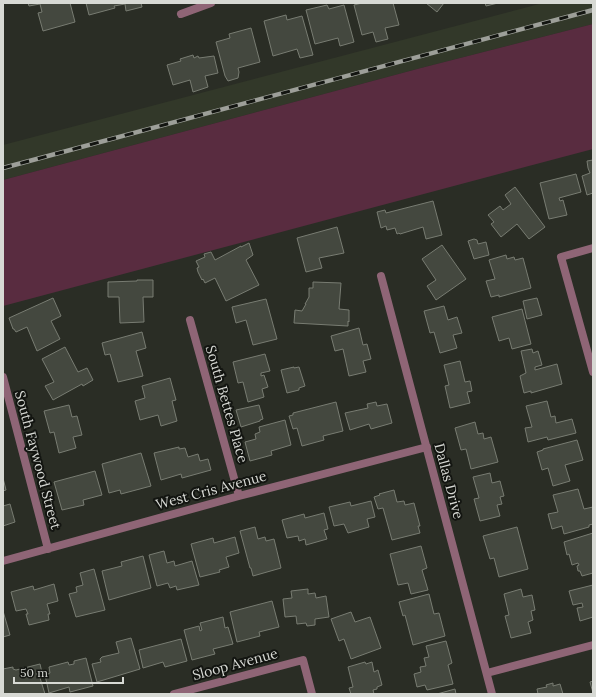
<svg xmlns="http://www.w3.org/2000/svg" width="596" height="697" font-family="Lora,serif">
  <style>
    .built { fill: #323829 }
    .green { fill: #592c40 }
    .building { fill: #44483f; stroke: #787c72 }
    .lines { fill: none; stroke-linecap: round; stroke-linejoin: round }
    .street { stroke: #8f6576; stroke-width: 8 }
    .rail-casing { stroke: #9d9f99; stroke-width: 4.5 }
    .rail { stroke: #131511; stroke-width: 3; stroke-dasharray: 9; stroke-linecap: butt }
    .labels { text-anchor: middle; stroke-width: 4; stroke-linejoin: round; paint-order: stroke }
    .street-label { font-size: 14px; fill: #d7d9d4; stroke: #131511 }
  </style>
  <rect width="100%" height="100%" fill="#2a2d25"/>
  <path class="built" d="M543,3H593V24L421,68L3,180V145Z"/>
  <path class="green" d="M593,24V149L3,306V180L421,68Z"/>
  <path class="building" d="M28,3H70L75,22L43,31L38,13L42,12L40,4L29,6Z
    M86,3H141L142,7L126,11L125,4L114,6L115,8L89,15Z
    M362,3H393L399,25L385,28L388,39L376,42L373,32L362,35L354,5Z
    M426,3H444L437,12Z
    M485,3H498L486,6Z
    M327,5L329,9L344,5L354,42L340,46L338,38L315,44L306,10Z
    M286,15L287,20L302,16L313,55L300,58L297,49L273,56L264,21Z
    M251,28L260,62L238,68L239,72L238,78L228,81L225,76L216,42L230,38L229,34Z
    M193,55L194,58L198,56L199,58L214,56L218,73L205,76L208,87L193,92L190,80L173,85L167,65L181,61L180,59Z
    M593,160V193L587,195L582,176L590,173L588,168L587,161Z
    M576,174L581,192L559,198L560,201L563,200L567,215L549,219L540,183Z
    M515,187L545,227L529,239L517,224L501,237L491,224L494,222L488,215L500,206L503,210L511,204L505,195Z
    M433,201L442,235L426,239L423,227L400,234L399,233L397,234L395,228L387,230L386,226L381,228L377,212L385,210L386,213Z
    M337,227L344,253L319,258L322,268L306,272L297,238Z
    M474,239L477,240L478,244L486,242L489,255L474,259L468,241Z
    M249,243L253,255L246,260L259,285L226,301L215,278L205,283L203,279L202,280L198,272L197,268L199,267L196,261L205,257L204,254L211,252L215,260L241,246V247Z
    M442,245L466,279L436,300L427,286L436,280L422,259Z
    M506,255L507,259L514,257L515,260L523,258L531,288L499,297V295L491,297L486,281L495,279L489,260Z
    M137,280H153V297H143L144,322L120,323L119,297H108V282L137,281Z
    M313,282L341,283L339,309L349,310V322L348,321V326L294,323L295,310L302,311L306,304H305L309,297V288H313Z
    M53,298L61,316L51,321L60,339L37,351L27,327L16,332L14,329H13L9,318Z
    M537,298L542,315L527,319L523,301Z
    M266,299L277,339L253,345L246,320L236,323L232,307Z
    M444,306L448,320L457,317L462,333L453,335L457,348L440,353L434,332L430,333L424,311Z
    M522,309L531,344L512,349L509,338L499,341L492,317Z
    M359,328L363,345L367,344L371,359L363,361L366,372L349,376L343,349L335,351L331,336Z
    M142,332L146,348L136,351L143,376L118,382L110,354L105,355L102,343Z
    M65,347L78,372L87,368L93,380L83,386L82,384L53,400L45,386L54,382L42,359Z
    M532,349L533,353L538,351L542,365L535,367V370L557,364L562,384L531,393V391L524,393L520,376L526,373L521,351Z
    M265,354L270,371L261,373V376L264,375L268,387L262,389L264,397L248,402L243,382L238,383L233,362Z
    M460,361L465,382L470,381L472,391L467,392L470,403L450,408L445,386L449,385L444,365Z
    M294,367V368L299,367L305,386L299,388V390L287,393L281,370Z
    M170,378L176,400L172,401L177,421L161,426L158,415L140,420L135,401L145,398L142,386Z
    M547,401L551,417L555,416L556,423L572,419L576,433L548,440L547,437L528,442L525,428L532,427L526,406Z
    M336,402L343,431L323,436L324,440L302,446L297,428L293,429L289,416L293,415V413Z
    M376,402L377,406L387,404L392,423L371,429L369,424L350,430L345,413L368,408L367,404Z
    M69,405L72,417L77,416L82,435L73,437L76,448L59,453L54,432L50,433L44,411Z
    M259,405L263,419L260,420V421L241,427L236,410Z
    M285,420L291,445L271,451L272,455L250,461L245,442L256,439L255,434L260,432L259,427Z
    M475,422L478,434L483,433L484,439L491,437L498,462L471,469L466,449L461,450L455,428Z
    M577,440L583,460L565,465L570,481L553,486L548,468L542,470L537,452L543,450V449Z
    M179,447V449L185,448L188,457L198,454L200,461L208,459L211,470L182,478L181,474L161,480L154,453Z
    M141,453L151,486L121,494L120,490L109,493L102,464Z
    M95,471L102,495L83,500L84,505L62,510L54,482Z
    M490,473L492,483L500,481L504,496L500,497L502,504L497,505L500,516L480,521L474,499L479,498L473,477Z
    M3,478L6,490L3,491Z
    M578,489L584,509L593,507V524L589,525V527L564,534L562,526L552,529L548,514L558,512L553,495Z
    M394,490L397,502L404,501L405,505L414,503L420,526H418L420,533L392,540L383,508L378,509L374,497L380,495L379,494Z
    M371,501L375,517L367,519L369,527L348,533L344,524L334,526L329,507L350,502L351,506Z
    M10,504L15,522L3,526V506Z
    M324,513L328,529L324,530L327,539L306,545L305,539L299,541L298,536L287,538L282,520L304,514L305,518Z
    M255,527L258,539L265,537L266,541L274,539L281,568L253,576L251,568H250L240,531Z
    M517,527L528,569L499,577L494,558L490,559L483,536Z
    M593,533V573L582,576L580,571H578L577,566L579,565L578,563L572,565L569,554L567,555L564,542Z
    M235,537L239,553L226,557L229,567L219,570L220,572L200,577L191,544L213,538L214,543Z
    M421,546L427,568L422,570L428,590L411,594L408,583L398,585L390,554Z
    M164,551L167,563L174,561L175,566L192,561L199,585L177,590L176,586L170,588L168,583L157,586L149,555Z
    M143,556L151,588L109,600L102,571L122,566L121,562Z
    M94,569L105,610L76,617L69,594L77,592L76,587L83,585L80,573Z
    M54,584L58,601L47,604L50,614H48L49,620L29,625L26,614H28L26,609L16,611L11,592L33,586L34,590Z
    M593,585V617L580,621L577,608L583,607L582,603L573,605L569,591Z
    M308,589V594L315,593L316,598L326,596L329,617L315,619V625L307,626L306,623L297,624L296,616L285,617L283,599L292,598L291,591Z
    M521,589L523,597L532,595L535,610L531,611L533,620L528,622L531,633L511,638L505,616L509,615L504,594Z
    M429,594L434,614L439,613L445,636L413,645L405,615L403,616L399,602Z
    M272,601L279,627L259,632L260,636L237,642L230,612Z
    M3,611L10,635L3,637Z
    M351,612L355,622L370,617L381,648L351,659L344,639L339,641L331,619Z
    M223,617L225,628L228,627L233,644L213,649L215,654L192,660L184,630L199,626L200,631L202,630L200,623Z
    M131,638L140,669L97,682L92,664L101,662L100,659L102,657L119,653L116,642Z
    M181,639L187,661L165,667L163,662L143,668L139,650Z
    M446,641L452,663L448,665L453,684L427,690L425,685L417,687L414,674L421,672L420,667L426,666L424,658L429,657L426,646Z
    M86,658L93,686L70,692L69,687L49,693L45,675L50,673L49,667L68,662L69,665L74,664V661Z
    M365,662L366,664L372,662L374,672L378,670L382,685L377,687V689L373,690L374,694H351L349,688L353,687L348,667Z
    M40,664L43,677L40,678L45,694H3V669L13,667V669L16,670Z
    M593,681V693L590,682Z
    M553,683V686L560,684L563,694H538L537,689L547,687L546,685Z
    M455,689L456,694H437Z"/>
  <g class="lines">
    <path class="street" d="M181,14L211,3
      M593,248L561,257L593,372
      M381,276L492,694
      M190,320L239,496
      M3,377L48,549
      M3,561L239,496L427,447
      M487,673L593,645
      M174,694L303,660L312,694"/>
    <defs>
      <path id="rail" d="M3,168L593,10"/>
    </defs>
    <use href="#rail" class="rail-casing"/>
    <use href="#rail" class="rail"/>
  </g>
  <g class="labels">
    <g class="street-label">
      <text transform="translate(227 404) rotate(74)" y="5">South Bettes Place</text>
      <text transform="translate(38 460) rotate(75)" y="5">South Faywood Street</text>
      <text transform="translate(449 481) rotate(75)" y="5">Dallas Drive</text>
      <text transform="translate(211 490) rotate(-15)" y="5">West Cris Avenue</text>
      <text transform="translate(235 664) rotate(-15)" y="5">Sloop Avenue</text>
    </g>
  </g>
  <rect width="596" height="697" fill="none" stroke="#d7d9d4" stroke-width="8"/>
  <path d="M14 677v6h109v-6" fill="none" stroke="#d7d9d4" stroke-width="2"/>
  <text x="20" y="677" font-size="12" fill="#d7d9d4" stroke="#131511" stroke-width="3" paint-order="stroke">50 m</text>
</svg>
